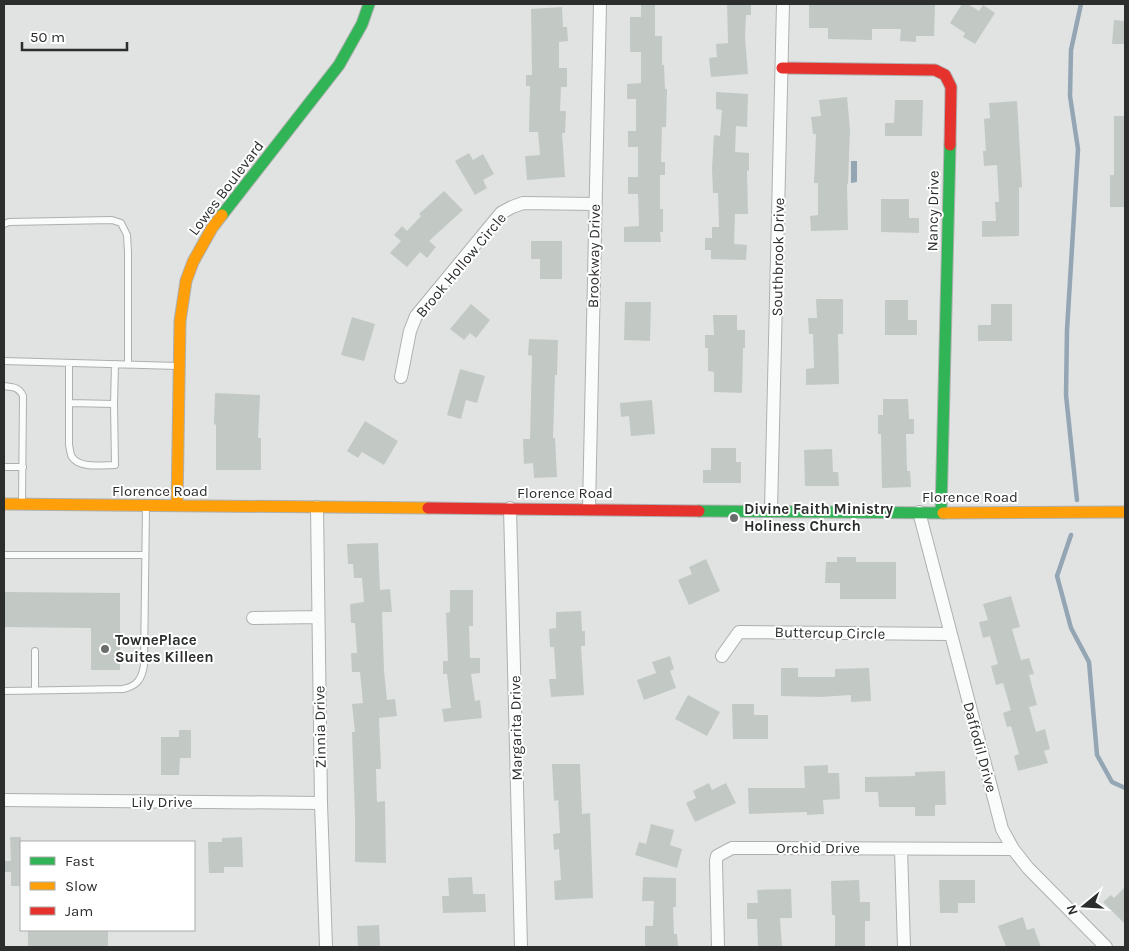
<svg xmlns="http://www.w3.org/2000/svg" width="1129" height="951" font-family="Karla,sans-serif">
  <style>
    .water { fill: #94a5b4 }
    .lines { fill: none; stroke-linecap: round; stroke-linejoin: round }
    .stream { stroke: #94a5b4; stroke-width: 4.5 }
    .building { fill: #c2c9c4 }
    .lane-casing { stroke: #aeb0b0; stroke-width: 8 }
    .street-casing { stroke: #aeb0b0; stroke-width: 14 }
    .fast-casing { stroke: #aeb0b0; stroke-width: 13 }
    .slow-casing { stroke: #aeb0b0; stroke-width: 13 }
    .jam-casing { stroke: #aeb0b0; stroke-width: 13 }
    .lane { stroke: #fafbfb; stroke-width: 6 }
    .street { stroke: #fafbfb; stroke-width: 12 }
    .fast { stroke: #30b455; stroke-width: 11 }
    .slow { stroke: #ff9f0a; stroke-width: 11 }
    .jam { stroke: #e5322d; stroke-width: 11 }
    .poi-dot { fill: #6b6d6d; stroke: #fff; stroke-width: 2 }
    .labels { text-anchor: middle; stroke-width: 4; stroke-linejoin: round; paint-order: stroke }
    .street-label { font-size: 15px; fill: #2c2e2e; stroke: #fff }
    .poi-label { font-size: 15px; font-weight: bold; fill: #2c2e2e; stroke: #fff; text-anchor: start }
  </style>
  <rect width="100%" height="100%" fill="#e0e3e2"/>
  <path class="water" d="M851,161H857V182L851,183Z"/>
  <g class="lines">
    <path class="stream" d="M1077,500L1066,395L1067,330L1078,149L1070,96L1071,50L1081,4
      M1071,535L1057,576L1071,628L1089,662L1097,755L1112,782L1125,788"/>
  </g>
  <path class="building" d="M641,4H655V36H662V65H664L665,89H667L666,127H662L661,162H665V175H660V209H663V232H660L661,242H624V227L639,226L638,194H628V177H638V147H628V131H636V99H627V84L641,83V52H630V17H641Z
    M727,4H751V15H746L745,37L748,74L711,77L709,58L717,57L716,44L728,43Z
    M809,4L935,5L934,36H916V42L900,41L901,29H872V40L828,39V28H809Z
    M962,4H968L979,11L983,5L995,13L975,44L963,37L965,33L950,23Z
    M562,7L563,27H567L568,41L559,42V68H567V87H561L560,111H566L565,133H562L565,177L527,180L525,156L540,155L538,132H529L530,86H526V75H532L531,9Z
    M1114,20L1125,21V44H1112Z
    M716,92L748,94L747,127L736,126L735,152L749,153V171L747,170L748,214H735L734,244L747,245L746,260L711,259V250H705V238H712V227H719L718,193H713L712,169L714,135L720,136L722,110L716,109Z
    M847,97L850,129L848,184H847L848,230L811,231L810,216L818,215V183H814L816,134H813L811,117L821,116L819,100Z
    M895,100H923L922,136H885V123H894Z
    M1017,101L1022,187L1019,188V236L982,237V221H996L995,202H999L997,165L984,166L983,151H986L984,119L990,118L989,103Z
    M1114,116H1125V207H1110V175H1114Z
    M469,153L473,160L483,154L494,174L483,180L487,188L475,195L455,161Z
    M444,191L463,210L429,241L436,247L427,258L420,252L407,267L390,253L401,241L394,235L402,226L407,231L421,216L419,214Z
    M881,199H909V218H919V233L881,232Z
    M531,241H562V279H540V259H531Z
    M816,299H843V334H838L839,384L806,385V369L814,368L813,334H809L808,318H817Z
    M885,300H908V320H917V335H885Z
    M625,302H651L650,341L624,340Z
    M471,304L490,320L476,338L470,333L464,340L450,329Z
    M991,304H1012V341H978V325H991Z
    M713,315H737V330H745V348H743L742,393L714,392V372L708,371V348H705V335H714Z
    M352,317L375,324L364,361L341,355Z
    M529,339L558,340L557,375H555L553,438H555L557,477L534,478L533,463L524,464L523,439H530L532,356L528,355Z
    M460,369L485,376L477,403L466,400L461,419L447,415Z
    M215,393L260,395L258,438H261V470H216V425L214,424Z
    M883,399H908L909,419H914V434H906L907,471H910L911,487L882,488L881,434H878V415H883Z
    M652,400L655,434L631,436L629,416L621,417L620,403Z
    M365,421L398,441L384,465L362,452L358,458L347,451Z
    M711,448H736V462H741V483H703V470H711Z
    M832,449L833,472H838L839,486H805L804,450Z
    M378,543L380,590L390,589L392,612H382L384,670L387,700L395,699L397,716L379,718L381,769H376L377,802L385,801L386,863L355,862V816L352,732H355L352,704L363,703L360,672H352L351,653H357L355,623H351L350,604L364,602L362,578H354L353,564H348L347,544Z
    M837,557H856V562H896V599H840V583H825L826,562H837Z
    M706,559L720,591L689,605L678,580L692,574L689,567Z
    M450,590H473V626H469L470,658H480V673L471,674L475,701L480,700L482,718L444,722L442,709L451,708L447,674H443V661H448L446,613L450,612Z
    M4,592L120,593V670H91V628L4,627Z
    M1011,596L1020,627L1012,629L1021,660L1029,658L1034,674L1029,675L1037,705L1029,707L1036,732L1045,729L1050,749L1044,751L1048,763L1018,771L1014,756L1019,754L1011,726L1007,727L1003,713L1011,710L1003,683L996,685L991,666L998,664L990,636L983,638L979,622L988,620L983,604Z
    M581,611L582,631H585V646H581L584,695L551,697L549,679H556L554,647H550L549,629L556,628V612Z
    M670,656L674,669L670,671L676,688L644,700L637,680L656,673L652,662Z
    M781,668H798V677H835V669L869,668L871,701L851,702V695L820,697L781,696Z
    M688,695L720,712L707,736L675,719Z
    M732,704H754V715H768V739H733Z
    M179,730H191V758H180L179,775H161V737H179Z
    M552,764H580L582,814L590,813L593,898L555,900L554,881L561,880L559,849L554,850L553,834L560,833L558,800L554,801Z
    M828,765V773H839L840,799L823,800L824,814L807,815V812L749,814L748,788H805L804,766Z
    M945,771L946,805H935V816H915V807H879L878,792H865V777L915,776V772Z
    M709,783L712,790L726,783L736,803L695,822L686,803L696,798L693,791Z
    M651,824L674,830L670,845L682,849L677,868L635,855L639,842L646,844Z
    M10,837H21V886H11V872H4V861H11Z
    M242,837L243,867H224V873H209L208,842H222V838Z
    M472,877L473,894H485L486,912L443,913L442,896H449L448,878Z
    M643,877L676,878V907H673L674,934H677L678,947H645V926H653L654,901H642Z
    M859,880L860,902H870V921H865V947H835V915H832L831,881Z
    M939,880H975V903H958V913H940Z
    M1125,887V924L1103,902L1111,895L1114,898Z
    M791,889L792,918H780L782,947H758L757,919H747V903H758L757,890Z
    M1023,917L1027,930L1034,928L1041,947H1006L998,926Z
    M379,925L380,947H358L357,926Z
    M28,930H108V947H75V946L28,947Z"/>
  <g class="lines">
    <defs>
      <path id="lane" d="M4,224L9,222L112,220L121,223L127,235L128,252V365
        M4,361L178,366
        M69,364V445C70,448 70,454 72,457C80,469 103,465 115,465L114,404L115,364
        M4,386C13,387 19,387 23,396L22,503
        M70,403L114,404
        M4,467H23
        M4,555H145
        M35,690V651
        M4,691L123,689C137,686 142,679 144,665L146,506"/>
      <path id="street" d="M401,377L410,331L416,316L501,213L512,207L523,203L594,204
        M317,507L321,803L326,947
        M510,508L521,947
        M589,508L600,4
        M771,510L783,4
        M919,512L1002,829L1013,849L1028,868L1106,947
        M253,618L318,617
        M722,656L739,632L950,634
        M4,800L321,803
        M901,849L904,947
        M718,947L716,861L717,856L732,848L1013,849"/>
      <path id="fast" d="M222,215L339,65L362,24L369,4
        M699,511L943,513
        M941,513L950,145"/>
      <path id="slow" d="M4,504L428,508
        M177,506L180,321L186,281L193,262L212,228L222,215
        M943,513L1125,512"/>
      <path id="jam" d="M782,68L935,70L945,75L951,87L950,145
        M428,508L699,511"/>
    </defs>
    <use href="#lane" class="lane-casing"/>
    <use href="#street" class="street-casing"/>
    <use href="#fast" class="fast-casing"/>
    <use href="#slow" class="slow-casing"/>
    <use href="#jam" class="jam-casing"/>
    <use href="#lane" class="lane"/>
    <use href="#street" class="street"/>
    <use href="#fast" class="fast"/>
    <use href="#slow" class="slow"/>
    <use href="#jam" class="jam"/>
  </g>
  <g class="poi-dot">
    <circle cx="734" cy="518" r="5"/>
    <circle cx="105" cy="649" r="5"/>
  </g>
  <g class="labels">
    <g class="street-label">
      <text transform="translate(226 188) rotate(-53)" y="5">Lowes Boulevard</text>
      <text transform="translate(933 211) rotate(-89)" y="5">Nancy Drive</text>
      <text transform="translate(594 256) rotate(-89)" y="5">Brookway Drive</text>
      <text transform="translate(778 257) rotate(-89)" y="5">Southbrook Drive</text>
      <text transform="translate(461 265) rotate(-50)" y="5">Brook Hollow Circle</text>
      <text x="160" y="496">Florence Road</text>
      <text x="565" y="498">Florence Road</text>
      <text x="970" y="502">Florence Road</text>
      <text transform="translate(830 633) rotate(1)" y="5">Buttercup Circle</text>
      <text transform="translate(320 727) rotate(-91)" y="5">Zinnia Drive</text>
      <text transform="translate(516 728) rotate(-91)" y="5">Margarita Drive</text>
      <text transform="translate(980 747) rotate(75)" y="5">Daffodil Drive</text>
      <text x="162" y="807">Lily Drive</text>
      <text x="818" y="853">Orchid Drive</text>
    </g>
    <g class="poi-label">
      <text x="744" y="514">Divine Faith Ministry<tspan x="744" dy="17">Holiness Church</tspan></text>
      <text x="115" y="645">TownePlace<tspan x="115" dy="17">Suites Killeen</tspan></text>
    </g>
  </g>
  <rect width="1129" height="951" fill="none" stroke="#2c2e2e" stroke-width="10"/>
  <rect x="20" y="841" width="175" height="90" fill="#ffffff" stroke="#ababab"/>
  <rect x="30" y="857" width="25" height="8" fill="#30b455" stroke="#ababab"/>
  <text x="65" y="866" font-size="15" fill="#2c2e2e">Fast</text>
  <rect x="30" y="882" width="25" height="8" fill="#ff9f0a" stroke="#ababab"/>
  <text x="65" y="891" font-size="15" fill="#2c2e2e">Slow</text>
  <rect x="30" y="907" width="25" height="8" fill="#e5322d" stroke="#ababab"/>
  <text x="65" y="916" font-size="15" fill="#2c2e2e">Jam</text>
  <g transform="translate(1084 906) rotate(252)" stroke="#ffffff" stroke-width="4" paint-order="stroke">
  <path d="M0-4L9 19L0 12L-9 19Z" fill="#2c2e2e"/>
  <text y="-8" font-size="14" font-weight="bold" text-anchor="middle" fill="#2c2e2e">N</text>
  </g>
  <path d="M22 42v8h105v-8" fill="none" stroke="#2c2e2e" stroke-width="2.5"/>
  <text x="30" y="42" font-size="15" fill="#2c2e2e" stroke="#ffffff" stroke-width="4" paint-order="stroke">50 m</text>
</svg>
